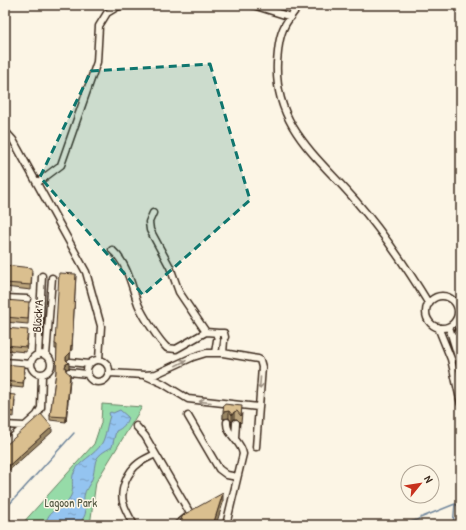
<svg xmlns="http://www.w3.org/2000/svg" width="466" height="530" font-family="'Patrick Hand',sans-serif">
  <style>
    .green { fill: #96dba8; stroke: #688263 }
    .water { fill: url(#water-ripples); stroke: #70869c }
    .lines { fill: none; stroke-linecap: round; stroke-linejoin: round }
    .stream { stroke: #70869c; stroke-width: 1.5 }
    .minor-casing { stroke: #3b2a1e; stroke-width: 9 }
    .minor { stroke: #fcf5e5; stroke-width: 6 }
    .wall { fill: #bba47b; stroke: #3b2a1e }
    .shaded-wall { fill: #998664; stroke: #3b2a1e }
    .building { fill: #dabf8f; stroke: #3b2a1e }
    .oneway { stroke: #9c9082 }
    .marked { fill: #0f766e; fill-opacity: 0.2; stroke: #0f766e; stroke-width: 3; stroke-dasharray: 8 5; stroke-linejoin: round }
    .labels { text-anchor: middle; stroke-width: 3; stroke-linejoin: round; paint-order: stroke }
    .street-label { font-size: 12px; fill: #3b2a1e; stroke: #fcf5e5 }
    .park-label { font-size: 12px; fill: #525640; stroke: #fcf5e5 }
  </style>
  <defs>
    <pattern id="water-ripples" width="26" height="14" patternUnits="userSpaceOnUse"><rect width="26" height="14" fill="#94c4f0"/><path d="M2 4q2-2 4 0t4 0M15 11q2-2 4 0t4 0" fill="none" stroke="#7a9fc2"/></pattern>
  </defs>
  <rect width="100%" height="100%" fill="#fcf5e5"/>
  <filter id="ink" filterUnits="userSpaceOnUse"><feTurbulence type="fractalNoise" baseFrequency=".025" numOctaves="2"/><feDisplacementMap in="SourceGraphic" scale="8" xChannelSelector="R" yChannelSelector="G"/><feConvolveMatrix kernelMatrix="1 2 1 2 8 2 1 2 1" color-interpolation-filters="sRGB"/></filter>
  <g filter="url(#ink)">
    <path class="green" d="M102,404L142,407L96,482L90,525H21L94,444L101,423Z"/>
    <path class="water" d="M120,410L128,417C126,424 123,428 116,431L112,447C105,451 96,455 95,464C94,469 94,474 92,479C90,485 85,489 84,496C83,511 91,510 78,525H48L47,519C52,508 62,508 69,499C75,491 71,484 73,475C77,461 95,456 102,443C106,436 107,424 110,416L109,413L111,412L113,413Z"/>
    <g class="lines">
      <path class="stream" d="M5,509L74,433
        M395,525C402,522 415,523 420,518L455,504L461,507
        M453,525L455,504"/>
      <defs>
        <path id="minor" d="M253,5L291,17
          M299,5C295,11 289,18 285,25C279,36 278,50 277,63C274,126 318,157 355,200C383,232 407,268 429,304
          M5,131L13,140L86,272L101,326L99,360
          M37,183L61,165L97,62L99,26L107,13L117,7L123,5
          M153,213L149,222L150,230L170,267L179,292L206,332
          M112,250C128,264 131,285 138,304C143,316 158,339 167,348L176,349L206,332L218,333
          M426 312a16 16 0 1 1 32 0a16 16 0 1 1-32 0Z
          M5,298L27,299
          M438,327L451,359L461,404
          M449,327L461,366
          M217,336L218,333H224L225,337
          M457,349V336L461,326
          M215,353L217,340
          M223,353L224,341
          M31 364a10 10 0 1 1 20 0a10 10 0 1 1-20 0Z
          M38,355L42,276
          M46,356L52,278
          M87 371a11 11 0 1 1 22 0a11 11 0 1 1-22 0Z
          M5,362L31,364
          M70,362L89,364
          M69,372L87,374
          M109,373L145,375L156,374L193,357L206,353H223L258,359L260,360L262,367L256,447
          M146,376L162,383L188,399L258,407
          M188,416L219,469L227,475L237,477
          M5,425L24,426
          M136,426L145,436L191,515
          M235,438L236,423
          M5,444L37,415L41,408L42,375
          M134,525C130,518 125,510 123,502C120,489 128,471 139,463C144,459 150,457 155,454
          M177,525L187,517
          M226,525L243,454C241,440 226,435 227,422"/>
      </defs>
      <use href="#minor" class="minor-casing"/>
      <use href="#minor" class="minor"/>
    </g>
    <path class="wall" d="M461,224V243H460Z
      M5,265L32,273L31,290L5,287Z
      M76,274L72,350H71L70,358L67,360L69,368L65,369L70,379L66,422L50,420V416L56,372L57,349H55V344Z
      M5,300L29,307L28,324L5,322Z
      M5,328L28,335L26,352L5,350Z
      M5,364L25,371L23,388L5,386Z
      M5,394L15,400L14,417L5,416Z
      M224,404L242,413L241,423L237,419H234L232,422L229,418L223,419Z"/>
    <path class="shaded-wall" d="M71,345L70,358L66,361V357Z
      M69,363V368L66,369L65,372V367L66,364Z
      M70,374V379L66,422V417Z
      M229,411V418L223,419V412Z
      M234,412V419L232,422V415Z
      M52,427V432L5,474V469Z
      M223,493V503L216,525H213Z"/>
    <path class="building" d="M461,224V239L460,238Z
      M5,265L32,268L31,285L5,283Z
      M59,273L76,274L72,346L71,345L70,353L66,357V360L69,363L66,364L65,367L66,371L70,374L66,417L50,416L56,372L57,345L55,344Z
      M5,300L29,302L28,319L5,317Z
      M5,328L28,330L26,347L5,345Z
      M5,364L25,366L23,383L5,381Z
      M5,394L15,395L14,412L5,411Z
      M224,404L242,406L241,416L237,411L234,412L232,415L229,411L223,412Z
      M41,414L52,427L5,469V446Z
      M223,493L213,525H179L182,517L185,514Z"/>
    <defs><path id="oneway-shaft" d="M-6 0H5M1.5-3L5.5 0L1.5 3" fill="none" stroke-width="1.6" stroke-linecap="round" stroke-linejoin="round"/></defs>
    <g class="oneway">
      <use href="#oneway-shaft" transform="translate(181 363) rotate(-27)"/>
      <use href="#oneway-shaft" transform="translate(260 383) rotate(95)"/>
      <use href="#oneway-shaft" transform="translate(205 402) rotate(-174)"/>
    </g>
  </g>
  <path class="marked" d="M210,64L250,200L143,295L40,177L91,71Z"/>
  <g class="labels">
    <g class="street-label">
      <text transform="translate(38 316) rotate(-86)" y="4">Block A</text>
    </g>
    <g class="park-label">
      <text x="71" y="507">Lagoon Park</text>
    </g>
  </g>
  <rect width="466" height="530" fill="none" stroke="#fcf5e5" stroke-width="20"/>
  <rect x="10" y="10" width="446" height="510" fill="none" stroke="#3b2a1e" stroke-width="1.5" filter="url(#ink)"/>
  <g transform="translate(420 484) rotate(60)"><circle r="19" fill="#fcf5e5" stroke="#afa495"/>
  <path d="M0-3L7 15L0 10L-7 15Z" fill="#c8321e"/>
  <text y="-6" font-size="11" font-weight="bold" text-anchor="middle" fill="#3b2a1e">N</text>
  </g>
</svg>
